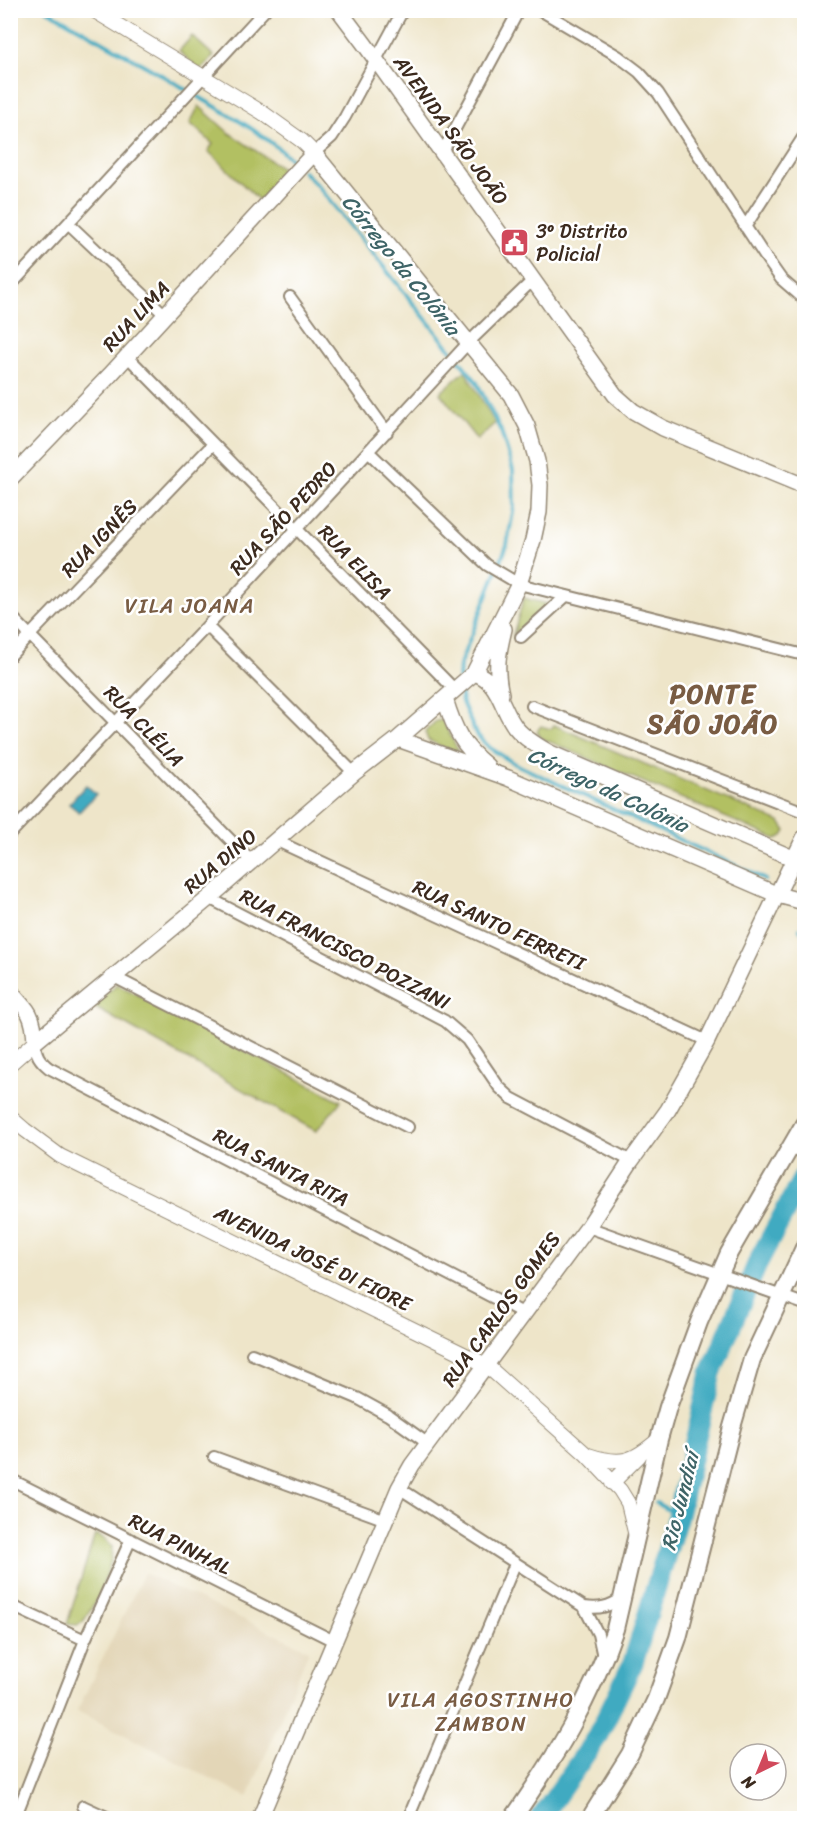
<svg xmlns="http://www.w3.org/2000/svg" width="815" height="1829" font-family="Sriracha,sans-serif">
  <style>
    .built { fill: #e3d6b7 }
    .green { fill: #b2c062; stroke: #767540; stroke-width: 1.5 }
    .water { fill: #41aac1; stroke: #3e6a70; stroke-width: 1.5 }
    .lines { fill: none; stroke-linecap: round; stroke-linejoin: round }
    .stream { stroke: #41aac1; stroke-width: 4 }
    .river { stroke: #41aac1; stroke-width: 21 }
    .minor-casing { stroke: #948874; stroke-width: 14 }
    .tertiary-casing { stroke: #948874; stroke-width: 16 }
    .secondary-casing { stroke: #948874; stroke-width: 18 }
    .primary-casing { stroke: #948874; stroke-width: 20 }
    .minor { stroke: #fff; stroke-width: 10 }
    .tertiary { stroke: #fff; stroke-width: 14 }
    .secondary { stroke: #fff; stroke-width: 15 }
    .primary { stroke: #fff; stroke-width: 16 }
    .labels { text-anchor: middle; stroke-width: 5; stroke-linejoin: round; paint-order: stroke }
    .street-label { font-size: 20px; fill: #3b2a1e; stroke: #fff }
    .poi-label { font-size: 20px; fill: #3b2a1e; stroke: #fff; text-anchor: start }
    .water-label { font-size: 21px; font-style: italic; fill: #3e6467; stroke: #fff }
    .neighbourhood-label { font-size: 21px; letter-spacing: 1.5px; fill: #795c43; stroke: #fff }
    .district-label { font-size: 26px; font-weight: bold; letter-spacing: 1.5px; fill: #795c43; stroke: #fff }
  </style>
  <rect width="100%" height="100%" fill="#fff"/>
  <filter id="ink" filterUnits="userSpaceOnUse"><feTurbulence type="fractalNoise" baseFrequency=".0167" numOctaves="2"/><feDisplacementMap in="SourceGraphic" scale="12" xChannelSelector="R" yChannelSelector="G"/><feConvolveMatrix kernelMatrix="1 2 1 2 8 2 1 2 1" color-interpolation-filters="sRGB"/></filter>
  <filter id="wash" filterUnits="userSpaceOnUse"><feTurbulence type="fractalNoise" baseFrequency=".008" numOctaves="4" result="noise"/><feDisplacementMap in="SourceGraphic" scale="24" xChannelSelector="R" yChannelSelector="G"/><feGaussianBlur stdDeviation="1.35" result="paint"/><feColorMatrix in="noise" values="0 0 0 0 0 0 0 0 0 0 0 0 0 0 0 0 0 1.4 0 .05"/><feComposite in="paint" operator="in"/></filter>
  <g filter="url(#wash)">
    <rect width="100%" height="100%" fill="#eee5c9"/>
    <path class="built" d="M144,1573L309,1650L248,1797L77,1711Z"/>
    <path class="green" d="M192,36L214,56L200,70L179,51Z
      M199,106L229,133L282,168L260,201L208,151L213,144L190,123Z
      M465,371L495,423L477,440L440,393Z
      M524,598L547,604L513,635Z
      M442,720L458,750L453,752L428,740L425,732L436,721Z
      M554,725L780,822L786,831L783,836L776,839L541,738L537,731L541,726L551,729Z
      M117,984L341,1101L316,1131L92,1006Z
      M95,1534L105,1539L112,1547L111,1561L99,1596L83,1622L77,1625L67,1624Z"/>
    <path class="water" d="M86,785L96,794L79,812L69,804Z"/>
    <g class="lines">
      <path class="stream" d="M47,10C100,40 152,69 204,100C237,119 270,138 298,166
        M303,171L318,186L476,381L501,431L513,470L514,507L507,545L460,664L459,681
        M460,691L462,702L476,734L490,748L515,764L752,873L765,880
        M800,929L804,933
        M656,1503L678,1515"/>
      <path class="river" d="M541,1818L597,1737L633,1663L678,1515L711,1373L759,1260L804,1176"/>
    </g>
  </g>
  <g filter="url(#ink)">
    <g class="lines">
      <defs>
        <path id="minor" d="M192,10H199
          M540,10L618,56L639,72L658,93L764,255L781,279L804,299
          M314,153L332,137L345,117L403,10
          M442,153L519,10
          M69,224L165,315
          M745,227L804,136
          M10,286L265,10
          M290,297L387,432
          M127,356L455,690
          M368,451L487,565L519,584L804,655
          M10,615L252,862
          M207,626L354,773
          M521,637L566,596
          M10,656L213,444
          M532,706L804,812
          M10,834L207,626L469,342L533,280
          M277,841L707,1041
          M209,898L445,1021L467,1040L499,1087L511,1098L631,1161
          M114,977L408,1127
          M35,1042C35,1054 40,1061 49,1068L523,1313
          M588,1227L804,1304
          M252,1354L357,1398L388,1415L427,1443
          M214,1457L386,1520
          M10,1479L334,1641
          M399,1488L584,1607C600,1609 609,1607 622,1598
          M10,1605L85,1640
          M584,1607L598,1634L603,1657
          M83,1806L109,1818
          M412,1809L515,1564
          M15,1818L85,1640L131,1539"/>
        <path id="tertiary" d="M93,10L263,113L302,141L314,153
          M10,1064L35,1042
          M10,1117L25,1130L60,1156L486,1365L586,1454L620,1490L628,1503L636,1536
          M588,1455C621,1466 633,1462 659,1439
          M612,1483L639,1456"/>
        <path id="secondary" d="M339,10L366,46L615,395L633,411L663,428L804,486
          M10,479L110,375L314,153L511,395L527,426L537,461L540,485L539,512L533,540L519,584L474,673L398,739L354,773L209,898L35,1042
          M474,673C500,680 501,710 516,728C525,739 538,746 550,753L804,863
          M501,694C495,668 498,654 504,629
          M445,699C454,729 462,746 487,766
          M398,739L508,778L778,895L804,902
          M10,991C29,1010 34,1016 35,1042
          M260,1818L399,1488L412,1465L588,1227L631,1161L668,1110L707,1041L804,838"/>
        <path id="primary" d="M513,1818C556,1756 590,1701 615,1629L659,1439L668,1407L699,1322L729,1253L804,1124
          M590,1818L630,1754L656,1699L678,1638L732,1427L752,1359L804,1248"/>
      </defs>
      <use href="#minor" class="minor-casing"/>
      <use href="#tertiary" class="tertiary-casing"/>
      <use href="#secondary" class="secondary-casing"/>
      <use href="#primary" class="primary-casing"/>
      <use href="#minor" class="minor"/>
      <use href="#tertiary" class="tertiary"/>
      <use href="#secondary" class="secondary"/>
      <use href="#primary" class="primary"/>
    </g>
  </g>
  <defs>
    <symbol id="civic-square" viewBox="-11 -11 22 22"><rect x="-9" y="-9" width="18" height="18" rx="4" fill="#d1495b" stroke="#fff"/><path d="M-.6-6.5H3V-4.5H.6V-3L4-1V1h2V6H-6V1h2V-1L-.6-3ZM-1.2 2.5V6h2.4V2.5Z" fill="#fff"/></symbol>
  </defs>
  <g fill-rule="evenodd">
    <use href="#civic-square" x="498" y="226" width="33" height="33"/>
  </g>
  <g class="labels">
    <g class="street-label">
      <text transform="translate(451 130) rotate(54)" y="7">AVENIDA SÃO JOÃO</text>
      <text transform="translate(136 316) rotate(-47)" y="7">RUA LIMA</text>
      <text transform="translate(283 518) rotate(-47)" y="7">RUA SÃO PEDRO</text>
      <text transform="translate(99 538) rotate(-46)" y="7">RUA IGNÊS</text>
      <text transform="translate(355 562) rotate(46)" y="7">RUA ELISA</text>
      <text transform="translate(144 726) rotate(46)" y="7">RUA CLÉLIA</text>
      <text transform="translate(220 861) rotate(-40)" y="7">RUA DINO</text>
      <text transform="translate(499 925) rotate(25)" y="7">RUA SANTO FERRETI</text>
      <text transform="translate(345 949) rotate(28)" y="7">RUA FRANCISCO POZZANI</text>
      <text transform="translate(281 1167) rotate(27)" y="7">RUA SANTA RITA</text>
      <text transform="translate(313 1258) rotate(26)" y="7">AVENIDA JOSÉ DI FIORE</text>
      <text transform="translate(501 1309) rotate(-54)" y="7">RUA CARLOS GOMES</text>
      <text transform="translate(180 1544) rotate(27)" y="7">RUA PINHAL</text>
    </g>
    <g class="poi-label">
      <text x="536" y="238">3º Distrito<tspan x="536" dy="23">Policial</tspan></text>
    </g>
    <g class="water-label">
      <text transform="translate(401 265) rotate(51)" y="7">Córrego da Colônia</text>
      <text transform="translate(608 790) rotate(25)" y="7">Córrego da Colônia</text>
      <text transform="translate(680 1501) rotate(-76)" y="7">Rio Jundiaí</text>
    </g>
    <g class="neighbourhood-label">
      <text x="190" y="613">VILA JOANA</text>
      <text x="481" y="1707">VILA AGOSTINHO<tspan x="481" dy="24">ZAMBON</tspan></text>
    </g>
    <g class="district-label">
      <text x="713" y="703">PONTE<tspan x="713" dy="30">SÃO JOÃO</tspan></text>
    </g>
  </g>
  <rect width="815" height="1829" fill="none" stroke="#fff" stroke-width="36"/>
  <g transform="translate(758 1772) rotate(223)"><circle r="28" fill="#ffffff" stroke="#b1aaa5" stroke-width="1.5"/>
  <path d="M0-4.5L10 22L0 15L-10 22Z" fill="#d1495b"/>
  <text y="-9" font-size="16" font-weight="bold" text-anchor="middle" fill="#3b2a1e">N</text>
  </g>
</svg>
